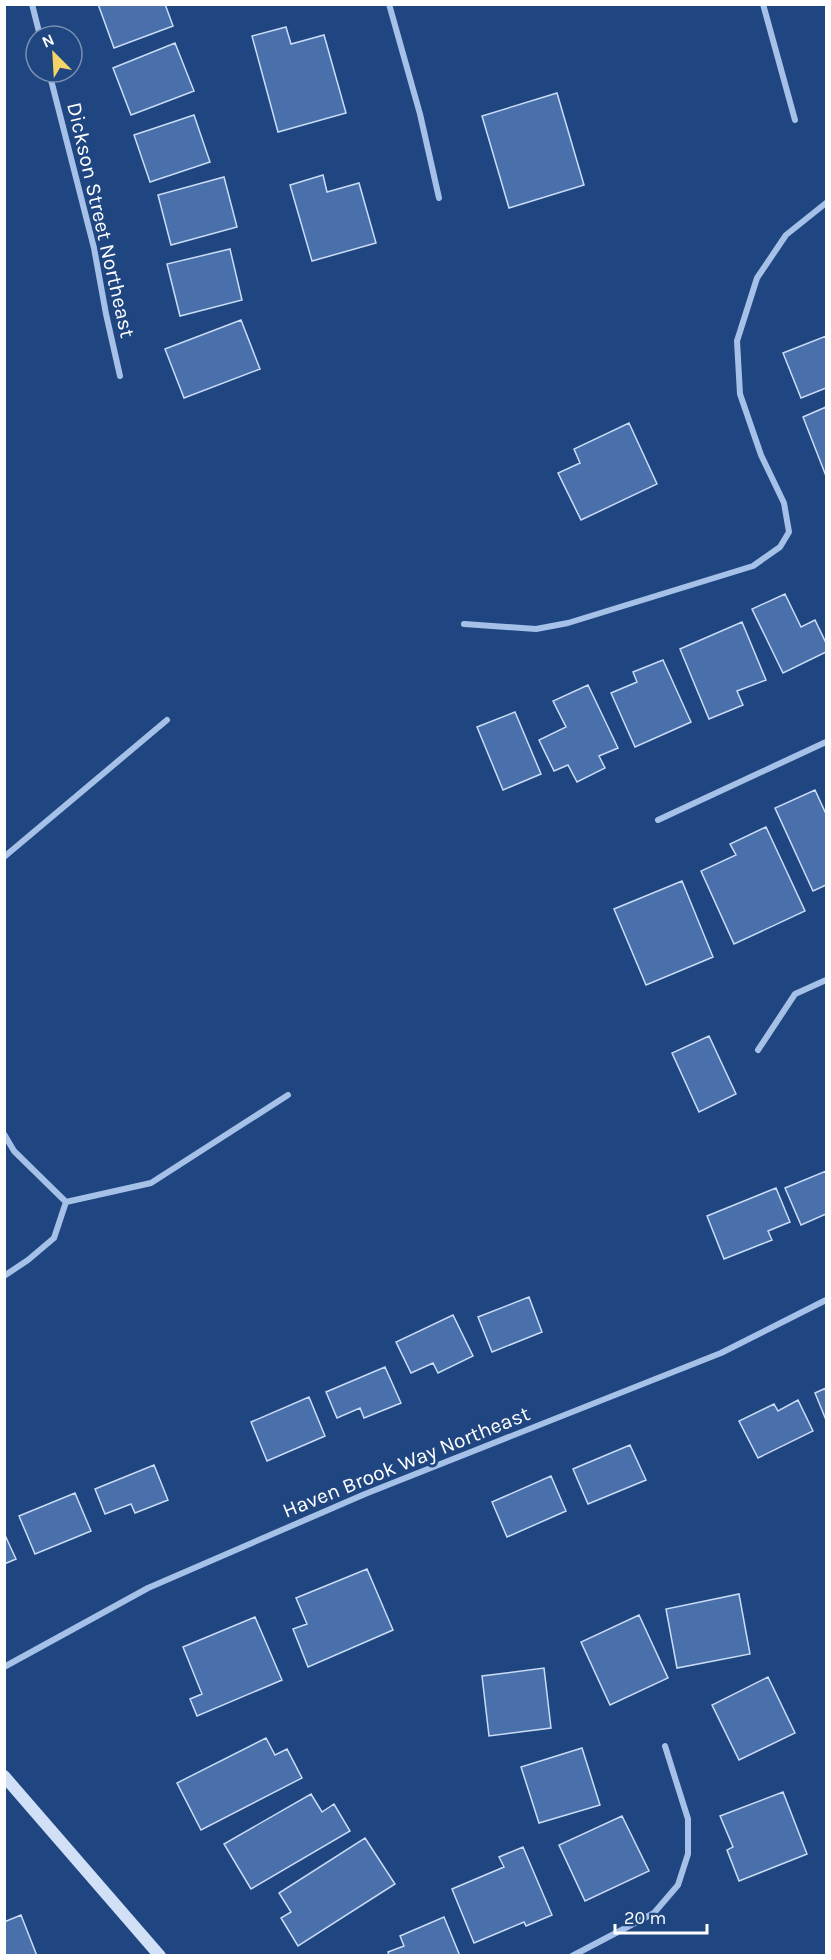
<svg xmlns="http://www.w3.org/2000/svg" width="831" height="1960" font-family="Karla,sans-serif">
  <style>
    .building { fill: #4970ab; stroke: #cadcf6; stroke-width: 1.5 }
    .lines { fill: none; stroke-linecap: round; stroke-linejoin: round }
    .street { stroke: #a6c1e8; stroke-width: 6 }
    .secondary { stroke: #d1e0f7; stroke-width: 12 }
    .labels { text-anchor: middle; stroke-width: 6; stroke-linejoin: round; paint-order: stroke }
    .street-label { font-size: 21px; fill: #fff; stroke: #204681 }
  </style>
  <rect width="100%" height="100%" fill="#204681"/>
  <path class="building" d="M98,4H165L173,26L114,48Z
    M286,27L291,44L324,35L346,113L278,132L252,36Z
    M175,43L194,91L131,115L113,68Z
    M557,93L584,185L509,208L482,116Z
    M194,115L210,162L150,182L134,135Z
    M323,175L327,192L359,183L376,243L312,261L290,185Z
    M224,177L237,227L171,245L158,195Z
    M230,249L242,300L180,316L167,264Z
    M241,320L260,369L184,398L165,349Z
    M826,336V388L801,398L783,353Z
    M826,407V476L803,417Z
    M629,423L657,484L581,520L558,473L580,463L574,449Z
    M785,594L801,627L815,620L826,643V652L783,673L752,609Z
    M742,622L766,680L737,691L743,705L709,719L680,649Z
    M663,660L691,722L635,747L611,693L637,682L633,672Z
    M588,685L618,748L599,756L605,768L577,782L568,765L554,771L539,740L566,727L553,701Z
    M515,712L541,774L503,790L477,727Z
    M815,790L826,814V885L813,891L775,808Z
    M766,827L805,911L734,944L701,871L736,855L730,844Z
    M682,881L713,957L646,985L614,909Z
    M709,1036L736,1094L699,1112L672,1053Z
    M826,1171V1214L801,1225L785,1188Z
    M776,1188L790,1222L768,1231L772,1240L724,1259L707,1216Z
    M529,1297L542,1332L492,1352L478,1317Z
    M453,1315L473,1356L438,1373L433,1363L411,1373L396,1342Z
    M385,1367L401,1403L364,1418L360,1408L337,1418L326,1392Z
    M826,1388V1420L815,1393Z
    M309,1397L325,1436L267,1461L251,1422Z
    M798,1400L813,1431L758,1458L739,1421L774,1404L778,1411Z
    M630,1445L646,1480L588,1504L573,1469Z
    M154,1465L168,1500L135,1513L131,1504L105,1514L95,1489Z
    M551,1476L566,1511L507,1537L492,1502Z
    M75,1493L91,1531L35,1554L19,1516Z
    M4,1533L16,1559L4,1564Z
    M367,1569L393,1630L308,1667L293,1629L307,1624L296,1598Z
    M739,1594L750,1654L677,1668L666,1609Z
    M639,1615L668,1678L610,1705L581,1642Z
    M255,1617L282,1680L197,1716L190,1699L202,1694L183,1647Z
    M544,1668L551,1728L489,1736L482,1676Z
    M768,1677L795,1733L739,1760L712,1705Z
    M266,1738L275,1755L287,1749L302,1778L201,1830L177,1783Z
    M582,1748L600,1805L539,1823L521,1767Z
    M783,1792L807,1854L739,1881L727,1850L733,1847L720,1816Z
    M311,1794L322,1812L334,1804L350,1831L251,1889L224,1844Z
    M622,1816L649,1871L585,1901L559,1845Z
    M365,1838L395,1884L298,1946L281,1918L291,1912L279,1893Z
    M523,1847L552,1915L526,1926L524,1922L474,1943L452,1889L504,1867L499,1857Z
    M21,1915L37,1956H4V1922Z
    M444,1917L460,1956H389L388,1952L404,1946L400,1936Z"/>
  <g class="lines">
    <path class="street" d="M32,4L40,36
      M389,4L420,114L439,198
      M763,4L795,120
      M49,72L94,248L106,314L120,376
      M464,624L536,629L568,623L753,566L780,547L789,532L784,503L761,455L740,394L737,341L757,278L786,235L826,203
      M658,820L826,742
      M4,857L167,720
      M758,1050L795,994L826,980
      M4,1134L14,1151L66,1202L151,1183L288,1095
      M4,1276L28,1260L54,1238L66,1202
      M4,1667L148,1588L365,1494L721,1353L826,1300
      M572,1956L654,1913L678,1885L688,1854V1819L665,1746"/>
    <path class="secondary" d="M4,1776L160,1956"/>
  </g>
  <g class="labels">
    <g class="street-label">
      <text transform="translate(101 220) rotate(77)" y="7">Dickson Street Northeast</text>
      <text transform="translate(406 1462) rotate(-22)" y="7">Haven Brook Way Northeast</text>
    </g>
  </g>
  <rect width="831" height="1960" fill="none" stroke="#ffffff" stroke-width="12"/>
  <g transform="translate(54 54) rotate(336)"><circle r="28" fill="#204681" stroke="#7990b3" stroke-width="1.5"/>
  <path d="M0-4.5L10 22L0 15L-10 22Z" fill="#f5d367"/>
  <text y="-9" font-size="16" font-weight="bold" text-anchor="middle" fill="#ffffff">N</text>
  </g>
  <path d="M615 1924v9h92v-9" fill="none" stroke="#ffffff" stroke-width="3"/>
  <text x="624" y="1924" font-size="18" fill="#ffffff" stroke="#204681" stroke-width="4.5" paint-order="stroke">20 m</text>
</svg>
